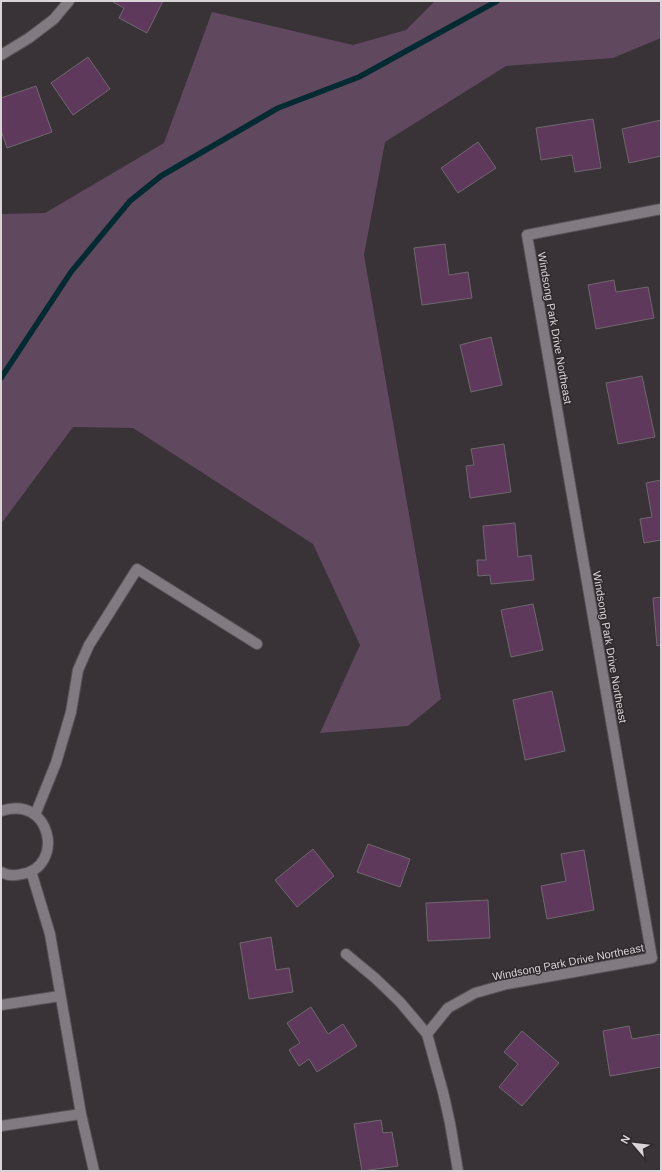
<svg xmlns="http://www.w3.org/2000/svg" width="662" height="1172" font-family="Arial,sans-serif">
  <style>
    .green { fill: #60485e }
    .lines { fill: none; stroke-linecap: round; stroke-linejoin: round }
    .stream { stroke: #012b31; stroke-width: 5.5 }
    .building { fill: #5e395c; stroke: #6f686e }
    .street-casing { stroke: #575257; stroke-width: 12 }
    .street { stroke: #817a80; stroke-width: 10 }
    .labels { text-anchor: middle; stroke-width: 3; stroke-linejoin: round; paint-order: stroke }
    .street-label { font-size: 11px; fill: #d8d4d7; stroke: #2f292e }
  </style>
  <rect width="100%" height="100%" fill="#393338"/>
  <path class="green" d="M435,1H661V38L613,58L506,66L385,142L364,255L441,699L408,726L320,733L360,645L313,544L133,428L73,427L1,524V214L45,213L164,143L212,12L353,45L406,30Z"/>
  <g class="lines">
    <path class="stream" d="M1,378L71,272L130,201L161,176L278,108L359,77L497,1"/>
  </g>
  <path class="building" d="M114,1H163L147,33L119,18L124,8L113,2Z
    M88,57L110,89L73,115L51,83Z
    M36,86L52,132L7,148L1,130V98Z
    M593,119L601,168L575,172L572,155L541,160L536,128Z
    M661,120V156L629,163L622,129Z
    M478,142L496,168L458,193L441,168Z
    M445,244L449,275L468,272L472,298L422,305L414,248Z
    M614,280L616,292L648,287L654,318L596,329L588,285Z
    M491,337L502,385L471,392L460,345Z
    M642,376L655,437L618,444L606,383Z
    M504,444L511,492L470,498L466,466L474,465L471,449Z
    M661,480V540L644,543L640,519L652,517L646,483Z
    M515,523L518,557L531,555L534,580L491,584L490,575L478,576L477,560H486L483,526Z
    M661,597V645L657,646L653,598Z
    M533,604L543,650L511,657L501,610Z
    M552,691L565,751L525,760L513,700Z
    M368,844L410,859L400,887L357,872Z
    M313,849L334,876L297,907L275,880Z
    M584,850L594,910L547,919L541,886L566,881L561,854Z
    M488,900L490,938L428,941L426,903Z
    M271,937L276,970L289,968L293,992L249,999L240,943Z
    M311,1007L328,1034L343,1024L357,1046L317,1072L309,1059L299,1066L289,1050L300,1043L287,1023Z
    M629,1026L632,1039L661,1034V1067L610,1076L603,1031Z
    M522,1031L559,1063L522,1106L499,1087L518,1064L504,1052Z
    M381,1120L383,1133L392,1132L398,1166L362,1171L354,1124Z"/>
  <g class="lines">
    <defs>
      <path id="street" d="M1,55L29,38L54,19L69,1
        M1,811C52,794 65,867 22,874C15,876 8,876 1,872
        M35,815L56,763L71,712L78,670L89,645L137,569L257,644
        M31,871L50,934L81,1114L94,1171
        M346,954L375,978L400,1002L427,1034L443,1092L450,1123L458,1171
        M1,1005L60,996
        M427,1034L448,1008L475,993L507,984L652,958L527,235L661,209
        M1,1126L81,1114"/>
    </defs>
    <use href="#street" class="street-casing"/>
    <use href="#street" class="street"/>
  </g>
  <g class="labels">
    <g class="street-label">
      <text transform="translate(555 328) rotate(80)" y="4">Windsong Park Drive Northeast</text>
      <text transform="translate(610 647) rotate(80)" y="4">Windsong Park Drive Northeast</text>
      <text transform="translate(568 962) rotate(-11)" y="4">Windsong Park Drive Northeast</text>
    </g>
  </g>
  <rect width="662" height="1172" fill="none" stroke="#d8d4d7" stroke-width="4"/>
  <g transform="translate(634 1144) rotate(298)" stroke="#2f292e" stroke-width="3" paint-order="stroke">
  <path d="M0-3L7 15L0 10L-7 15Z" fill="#d8d4d7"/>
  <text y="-6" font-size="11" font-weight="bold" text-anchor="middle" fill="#d8d4d7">N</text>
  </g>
</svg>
